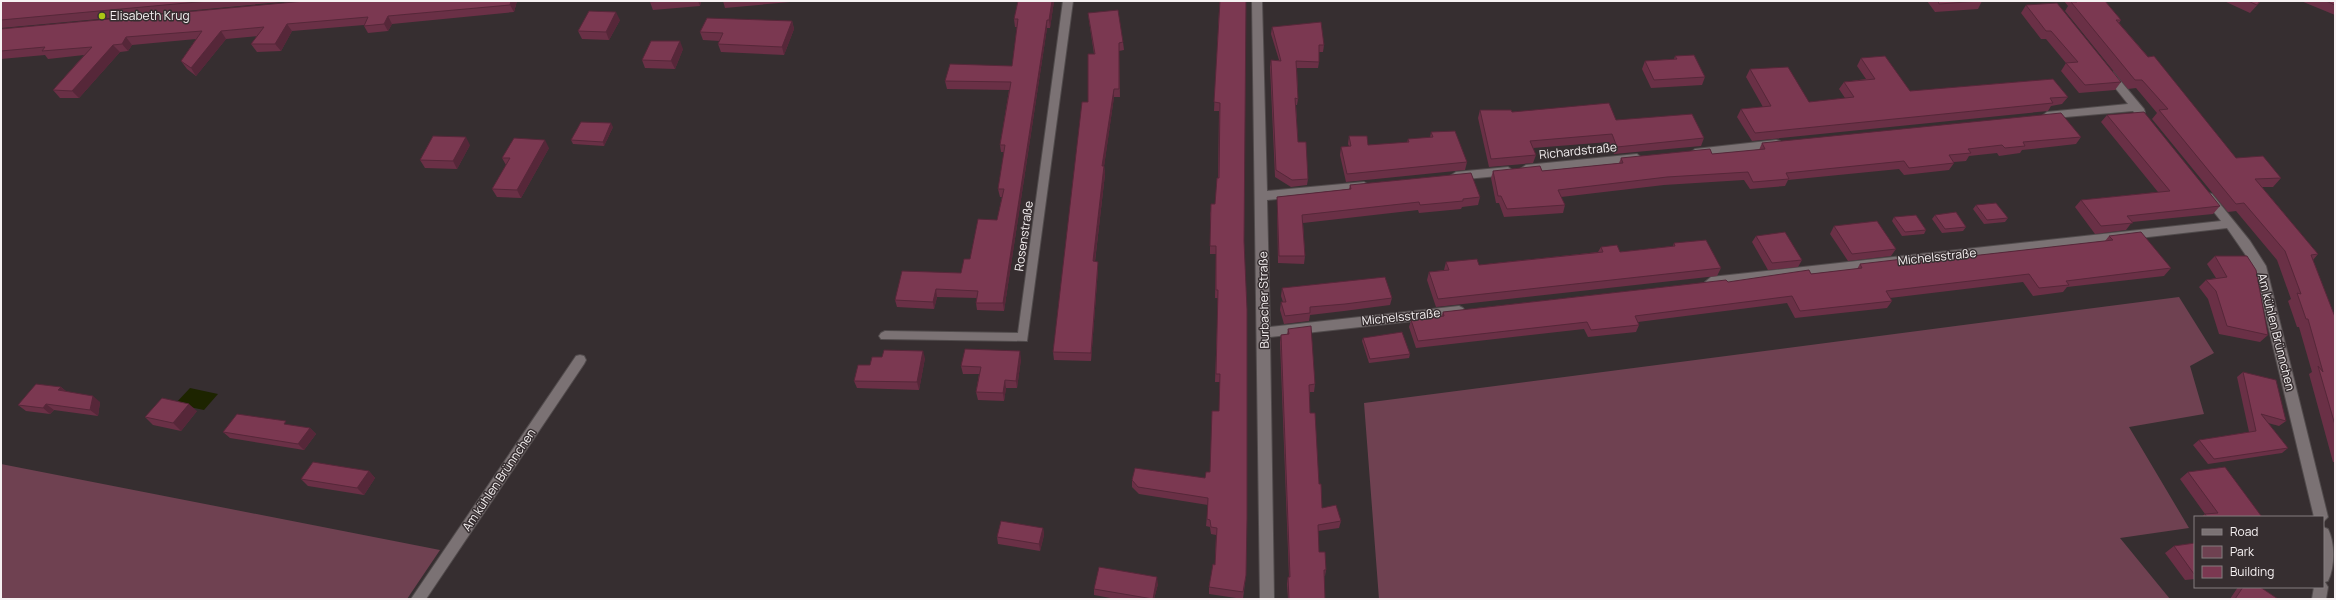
<svg xmlns="http://www.w3.org/2000/svg" width="2336" height="600" font-family="Manrope,sans-serif">
  <style>
    .green { fill: #6f4151 }
    .water { fill: #1d2400 }
    .lines { fill: none; stroke-linecap: round; stroke-linejoin: round }
    .minor-casing { stroke: #514b4c; stroke-width: 2 }
    .minor { fill: #7b7274; fill-rule: evenodd }
    .wall { fill: #6a3046 }
    .shaded-wall { fill: #562739 }
    .building { fill: #7b3851; stroke: #562739 }
    .poi-dot { fill: #abc614; stroke: #362e30; stroke-width: 1.5 }
    .labels { text-anchor: middle; stroke-width: 3; stroke-linejoin: round; paint-order: stroke }
    .poi-label { font-size: 12px; fill: #f6f1f2; stroke: #362e30; text-anchor: start }
    .street-label { font-size: 12px; fill: #f6f1f2; stroke: #362e30 }
  </style>
  <rect width="100%" height="100%" fill="#362e30"/>
  <path class="green" d="M2179,297L2214,353L2190,366L2204,414L2129,427L2189,528L2120,538L2170,599H1379L1364,403Z
    M1,464L440,550L407,599H1Z"/>
  <path class="water" d="M190,388L218,394L204,410L175,404Z"/>
  <g class="lines">
    <defs>
      <path id="minor" d="M1063,1H1073L1027,341L881,339L879,336L881,333L885,331L1018,333Z
        M1252,1H1262L1267,191L1364,182L1370,186L1364,190L1267,200L1270,327L1459,306L1463,308L1465,311L1463,314L1459,316L1270,337L1274,599H1260Z
        M2109,71L2113,72L2144,109L2145,112L2144,115H2136L2133,111L2043,119L2042,116L2047,112L2128,104L2104,74Z
        M1776,140L1780,141L1781,144L1780,147L1695,157L1690,153L1695,149Z
        M1637,154L1642,158L1637,162L1526,173L1520,169L1526,165Z
        M1508,167L1514,171L1508,175L1456,180L1450,176L1456,172Z
        M2208,193L2212,194L2250,241L2266,266L2328,517L2323,522V517H2314L2254,267L2227,228L1711,287L1705,282L1711,277L2221,221L2202,197Z
        M580,355L584,356L586,360L584,364L426,599H411L576,356Z
        M2323,527L2328,529C2335,543 2335,566 2328,581L2325,582L2328,587L2326,599H2312L2314,587H2323Z"/>
    </defs>
    <use href="#minor" class="minor-casing"/>
    <use href="#minor" class="minor"/>
  </g>
  <path class="wall" d="M1,1H293L1,28Z
    M305,1H517L514,12L392,24L388,31L368,33L364,26V25L292,31L281,51L257,52L251,44L258,36L226,39L196,76L187,69L181,61L196,39L132,45L128,51L120,52L79,98H60L53,90L84,55L48,59L45,55L1,59V29Z
    M650,1H701L700,6L653,10L650,2Z
    M723,1H801L725,8Z
    M1054,1L1050,28H1047L1004,311L977,310L976,303L977,298L937,297L934,309L897,307L895,300L961,273L997,220L1002,197H1000L998,189L1004,152H1001L1000,145L1009,90L947,89L945,81L1012,66L1017,27H1015L1014,19Z
    M1927,1H1982L1978,9L1935,12Z
    M2064,1H2105L2121,20L2119,23L2236,158L2281,178L2273,187H2262L2318,254L2313,260L2335,317V462H2333L2309,374L2312,372L2299,327H2297L2288,301L2291,299L2277,260L2236,211L2228,212L2152,119L2157,113L2136,88L2128,89L2065,11L2068,6Z
    M2224,1H2261L2250,13Z
    M2301,1H2335V15Z
    M2026,5L2121,82L2115,90L2079,93L2061,71L2066,63L2046,39H2041L2021,13Z
    M1219,11L1244,241L1246,575L1243,599L1209,594V587L1215,564L1216,535L1211,534L1210,527L1206,526L1208,505L1139,494L1132,487V480L1205,478L1210,472L1219,411L1220,382H1215L1218,298H1215L1216,254H1210V213L1215,204L1218,178L1219,111H1214Z
    M1088,13L1123,42L1124,50L1119,51L1120,97H1114L1104,166L1105,174L1095,262H1098V269L1091,361L1054,360L1053,352L1088,102L1094,54L1089,21Z
    M620,20L609,40L582,39L578,31Z
    M792,21L794,29L784,55L721,52L718,44L720,41L703,40L700,32Z
    M1272,27L1324,45L1323,52H1319V62L1318,68H1297L1298,99L1297,105H1296L1298,142L1308,179L1307,185L1291,187L1275,177L1270,67L1271,60H1279L1271,34Z
    M683,49L675,69L645,68L642,60Z
    M1675,56L1705,77L1702,85L1651,88L1642,69L1645,61L1674,59Z
    M1861,58L1910,91L2068,97L2062,104L2051,106L2048,111L1752,141L1737,117L1741,109L1763,107L1746,77L1750,69L1809,102L1845,98L1839,89L1844,82L1866,79L1857,66Z
    M1480,110L1616,120L1704,138L1701,146L1614,154L1609,142L1533,148L1536,155L1533,163L1489,167L1478,118Z
    M2107,115L2220,206L2213,214L2132,222L2126,230L2095,234L2075,207L2081,200L2158,192L2101,122Z
    M613,127L604,146L573,144L571,140Z
    M1431,132L1467,162L1465,170L1346,182L1340,155L1341,147L1349,146L1348,144L1349,136L1368,145L1407,143L1408,139L1430,138Z
    M2081,137L2076,144L2022,150L2020,153L1999,156L1997,153L1969,156L1966,161L1954,162V163L1949,170L1904,175L1899,169L1788,180L1785,186L1750,189L1744,180L1664,185L1561,197L1565,205L1563,213L1504,217L1499,203H1496L1491,178L1493,171H1542L1612,164L1619,163L1621,158L1712,154L1759,150L1762,143Z
    M470,145L457,169L425,168L420,160Z
    M549,148L521,198L497,197L492,189L506,165L502,158Z
    M1350,185L1480,197L1478,205L1462,207L1461,209L1419,213L1418,210L1303,223L1305,256L1304,264L1278,263L1277,205V197L1349,189Z
    M1976,205L2008,218L2005,222L1984,224L1973,209Z
    M1935,215L1966,227L1963,231L1942,233L1932,219Z
    M1894,217L1926,230L1924,234L1902,236L1892,221Z
    M1834,226L1896,249L1891,256L1848,261L1830,234Z
    M1756,236L1802,260L1798,267L1768,270L1752,242Z
    M2109,236L2171,268L2164,276L2067,287L2063,292L2033,296L2023,282L1890,298L1892,301L1887,308L1795,318L1787,303L1638,322L1639,325L1636,332L1588,337L1584,329L1416,348L1409,327L1411,320L1441,317L1443,312L1857,269L1860,264L1927,261L2105,241Z
    M1674,243L1721,268L1717,276L1436,307L1427,280L1429,272L1444,270L1446,262L1479,265L1598,252L1601,247L1620,252L1673,246Z
    M2215,256L2268,335L2260,342L2219,334L2208,299L2199,287L2206,280L2216,278L2207,264Z
    M1282,288L1392,298L1390,305L1344,311L1310,315L1309,321L1284,324L1280,310L1281,302H1283L1281,296Z
    M1288,329L1315,384L1314,392H1310V413L1319,484L1322,508L1341,521L1339,528L1318,531L1319,552L1326,570L1325,576H1324L1325,599H1288L1287,584L1288,577H1289L1280,342L1281,335L1287,334Z
    M1363,338L1410,354L1409,358L1369,363L1362,341Z
    M925,358L919,390L857,388L854,381L870,365Z
    M1021,359L1017,388H1006L1004,401L978,400L976,392L979,374H963L961,366Z
    M2243,372L2286,421L2279,426L2268,423L2288,448L2282,453L2208,464L2193,445L2199,440L2249,432L2237,377Z
    M61,387L67,392L100,402L98,416L54,410L50,414L26,411L18,405Z
    M197,411L181,431L153,425L145,417Z
    M289,425L310,428L316,434L304,450L230,438L223,432Z
    M369,471L375,478L364,495L308,486L301,479Z
    M2188,472L2262,517H2201L2205,514L2180,479Z
    M1043,528L1044,535L1040,551L998,544L997,537Z
    M2195,543V579L2185,580L2165,553L2174,546Z
    M1158,584L1154,599H1116L1094,595V589Z
    M2238,587H2260L2278,599H2230Z"/>
  <path class="shaded-wall" d="M511,1H517L514,12L510,5Z
    M698,1H701L700,6Z
    M1052,1H1054L1050,28L1049,20Z
    M616,12L620,20L609,40L606,32Z
    M388,16L392,24L388,31L384,24Z
    M1047,20V28L1004,311L1003,303Z
    M792,21L794,29L784,55L782,47Z
    M287,24L292,31L281,51L275,44Z
    M221,31L226,39L196,76L191,68Z
    M126,37L132,45L128,51L122,44Z
    M680,41L683,49L675,69L671,61Z
    M113,45L120,52L79,98L72,91Z
    M1114,89V97L1103,174L1102,166Z
    M611,123L613,127L604,146L603,142Z
    M466,137L470,145L457,169L453,161Z
    M545,140L549,148L521,198L517,190Z
    M1104,166L1105,174L1094,269L1093,261Z
    M1098,262V269L1091,361V353Z
    M936,289L937,297L934,309L933,302Z
    M923,351L925,358L919,390L917,382Z
    M1020,351L1021,359L1017,388L1016,381Z
    M1005,380L1006,388L1004,401L1003,393Z
    M61,387L68,393L58,390Z
    M93,396L100,402L98,416L90,410Z
    M46,404L54,410L50,414L43,408Z
    M189,404L197,411L181,431L173,423Z
    M310,428L316,434L304,450L298,444Z
    M369,471L375,478L364,495L357,488Z
    M1043,528L1044,535L1040,551L1039,544Z
    M1157,577L1158,584L1154,599H1153Z"/>
  <path class="building" d="M1,1H208L1,20Z
    M305,1H511L510,5L388,16L384,24L364,26L368,17L287,24L275,44H251L264,27L221,31L191,68L181,61L202,31L126,37L122,44L113,45L72,91L53,90L92,47L42,51L45,47L1,51V29Z
    M650,1H663L650,2Z
    M1018,1H1052L1049,20H1047L1003,303H976L978,291L936,289L933,302L895,300L902,271L961,273L964,259H970L978,219L997,220L1004,189H998L1005,145H1000L1011,82L945,81L950,64L1012,66L1018,19H1014Z
    M1220,1H1246L1244,241L1247,309V519L1246,575L1243,592L1209,587L1213,564L1215,565L1217,528L1211,527L1210,520L1207,519L1208,498L1138,487L1132,480L1135,468L1205,478L1206,472H1210L1212,411H1219L1220,374H1216L1218,290H1216V246H1210L1211,204H1215L1217,178H1219L1220,103L1214,102Z
    M1938,1H1980L1939,4Z
    M2076,1H2105L2121,20H2116L2148,57L2154,56L2236,158L2263,156L2281,178L2255,179L2318,254L2311,255L2335,317V425L2318,366L2323,372L2308,319H2306L2297,293L2301,294L2285,251L2244,203L2236,204L2159,110L2168,109L2142,80H2135L2071,2H2077Z
    M2248,1H2260L2257,5Z
    M2326,1H2335V5Z
    M2057,3L2121,82L2085,85L2066,63L2078,62L2051,31H2046L2026,5Z
    M1118,10L1123,42L1119,43V89H1114L1102,166H1104L1093,261L1098,262L1091,353L1053,352L1082,102H1088V54H1095L1088,13Z
    M589,11L616,12L606,32L578,31Z
    M707,18L792,21L782,47L718,44L723,33L700,32Z
    M1321,22L1324,45H1319V62L1296,61L1298,99L1295,98L1298,142H1306L1308,179L1292,180L1276,170L1271,60L1281,61L1272,27Z
    M651,41H680L671,61L642,60Z
    M1694,55L1705,77L1654,80L1645,61L1677,59L1675,56Z
    M1885,56L1910,91L2053,79L2068,97L2050,98L2053,103L1755,133L1741,109L1771,106L1750,69L1788,67L1809,102L1854,97L1844,82L1875,79L1861,58Z
    M1609,103L1616,120L1692,114L1704,138L1617,147L1612,134L1530,141L1536,155L1491,159L1480,110H1511L1512,112Z
    M2144,112L2220,206L2127,216L2133,223L2101,226L2081,200L2170,191L2107,115Z
    M2061,113L2081,137L2023,142L2025,146L2005,148L2002,145L1968,149L1971,153L1949,155L1954,163L1909,168L1904,161L1786,173L1789,179L1753,182L1748,172L1667,177L1558,190L1565,205L1507,209L1501,196H1498L1493,171L1540,166L1542,171L1612,164L1623,163L1621,158L1710,149L1712,154L1765,149L1762,143Z
    M581,122L611,123L603,142L571,140Z
    M1455,131L1467,162L1347,174L1341,147L1351,146L1349,136H1367L1368,145L1409,142L1408,139L1433,137L1431,132Z
    M433,136L466,137L453,161L420,160Z
    M514,138L545,140L517,190L492,189L510,158H502Z
    M1471,173L1480,197L1463,199V201L1420,205L1419,202L1302,215L1305,256H1279L1277,197L1351,189L1350,185Z
    M1996,203L2008,218L1987,220L1976,205Z
    M1956,212L1966,227L1945,229L1935,215Z
    M1916,215L1926,230L1905,232L1894,217Z
    M1877,221L1896,249L1852,254L1834,226Z
    M1785,232L1802,260L1772,263L1756,236Z
    M2141,232L2171,268L2066,281L2069,285L2039,288L2029,274L1886,291L1892,301L1800,311L1792,296L1635,316L1639,325L1591,330L1587,322L1418,341L1411,320L1444,316L1443,312L1726,280L1728,282L1809,270L1811,274L1862,268L1860,264L1903,259L1905,262L1927,261L2113,240L2109,236Z
    M1706,240L1721,268L1438,299L1429,272L1449,270L1446,262L1477,259L1479,265L1603,252L1601,247L1617,245L1620,252L1675,246L1674,243Z
    M2215,256H2247L2256,270L2268,335L2227,326L2216,291L2206,280L2227,277Z
    M1385,277L1392,298L1345,304L1310,307V313L1285,316L1281,302H1286L1282,288Z
    M1311,326L1315,384L1309,385L1310,413H1315L1319,484H1321L1322,508L1336,505L1341,521L1318,525L1319,552H1325L1326,570H1324L1325,599H1289L1288,577H1290L1281,335L1289,334L1288,329Z
    M1402,332L1410,354L1370,359L1363,338Z
    M965,349L1020,351L1016,381L1005,380L1003,393L976,392L981,367L961,366Z
    M884,350L923,351L917,382L854,381L858,365H870L872,357H882Z
    M2243,372L2276,380L2286,421L2261,414L2288,448L2214,459L2199,440L2256,431Z
    M36,384L61,387L58,390L93,396L90,410L46,404L43,408L18,405Z
    M162,398L189,404L173,423L145,417Z
    M237,414L286,421L284,424L310,428L298,444L223,432Z
    M313,462L369,471L357,488L301,479Z
    M2225,467L2262,517H2207L2205,514L2218,513L2188,472Z
    M1001,521L1043,528L1039,544L997,537Z
    M2195,543V574H2194L2174,546Z
    M1099,567L1157,577L1153,599L1094,589Z
    M2243,587H2260L2278,599H2235Z"/>
  <circle class="poi-dot" cx="102" cy="16" r="4"/>
  <g class="labels">
    <g class="poi-label">
      <text x="110" y="20">Elisabeth Krug</text>
    </g>
    <g class="street-label">
      <text transform="translate(1578 151) rotate(-6)" y="4">Richardstraße</text>
      <text transform="translate(1024 236) rotate(-82)" y="4">Rosenstraße</text>
      <text transform="translate(1937 257) rotate(-6)" y="4">Michelsstraße</text>
      <text transform="translate(1264 300) rotate(-91)" y="4">Burbacher Straße</text>
      <text transform="translate(1401 317) rotate(-6)" y="4">Michelsstraße</text>
      <text transform="translate(2276 332) rotate(76)" y="4">Am kühlen Brünnchen</text>
      <text transform="translate(499 480) rotate(-56)" y="4">Am kühlen Brünnchen</text>
    </g>
  </g>
  <rect width="2336" height="600" fill="none" stroke="#f6f1f2" stroke-width="4"/>
  <rect x="2194" y="516" width="130" height="72" fill="#362e30" stroke="#837c7e"/>
  <rect x="2202" y="529" width="20" height="6" fill="#7b7274" stroke="#837c7e"/>
  <text x="2230" y="536" font-size="12" fill="#f6f1f2">Road</text>
  <rect x="2202" y="546" width="20" height="12" fill="#6f4151" stroke="#837c7e"/>
  <text x="2230" y="556" font-size="12" fill="#f6f1f2">Park</text>
  <rect x="2202" y="566" width="20" height="12" fill="#7b3851" stroke="#837c7e"/>
  <text x="2230" y="576" font-size="12" fill="#f6f1f2">Building</text>
</svg>
